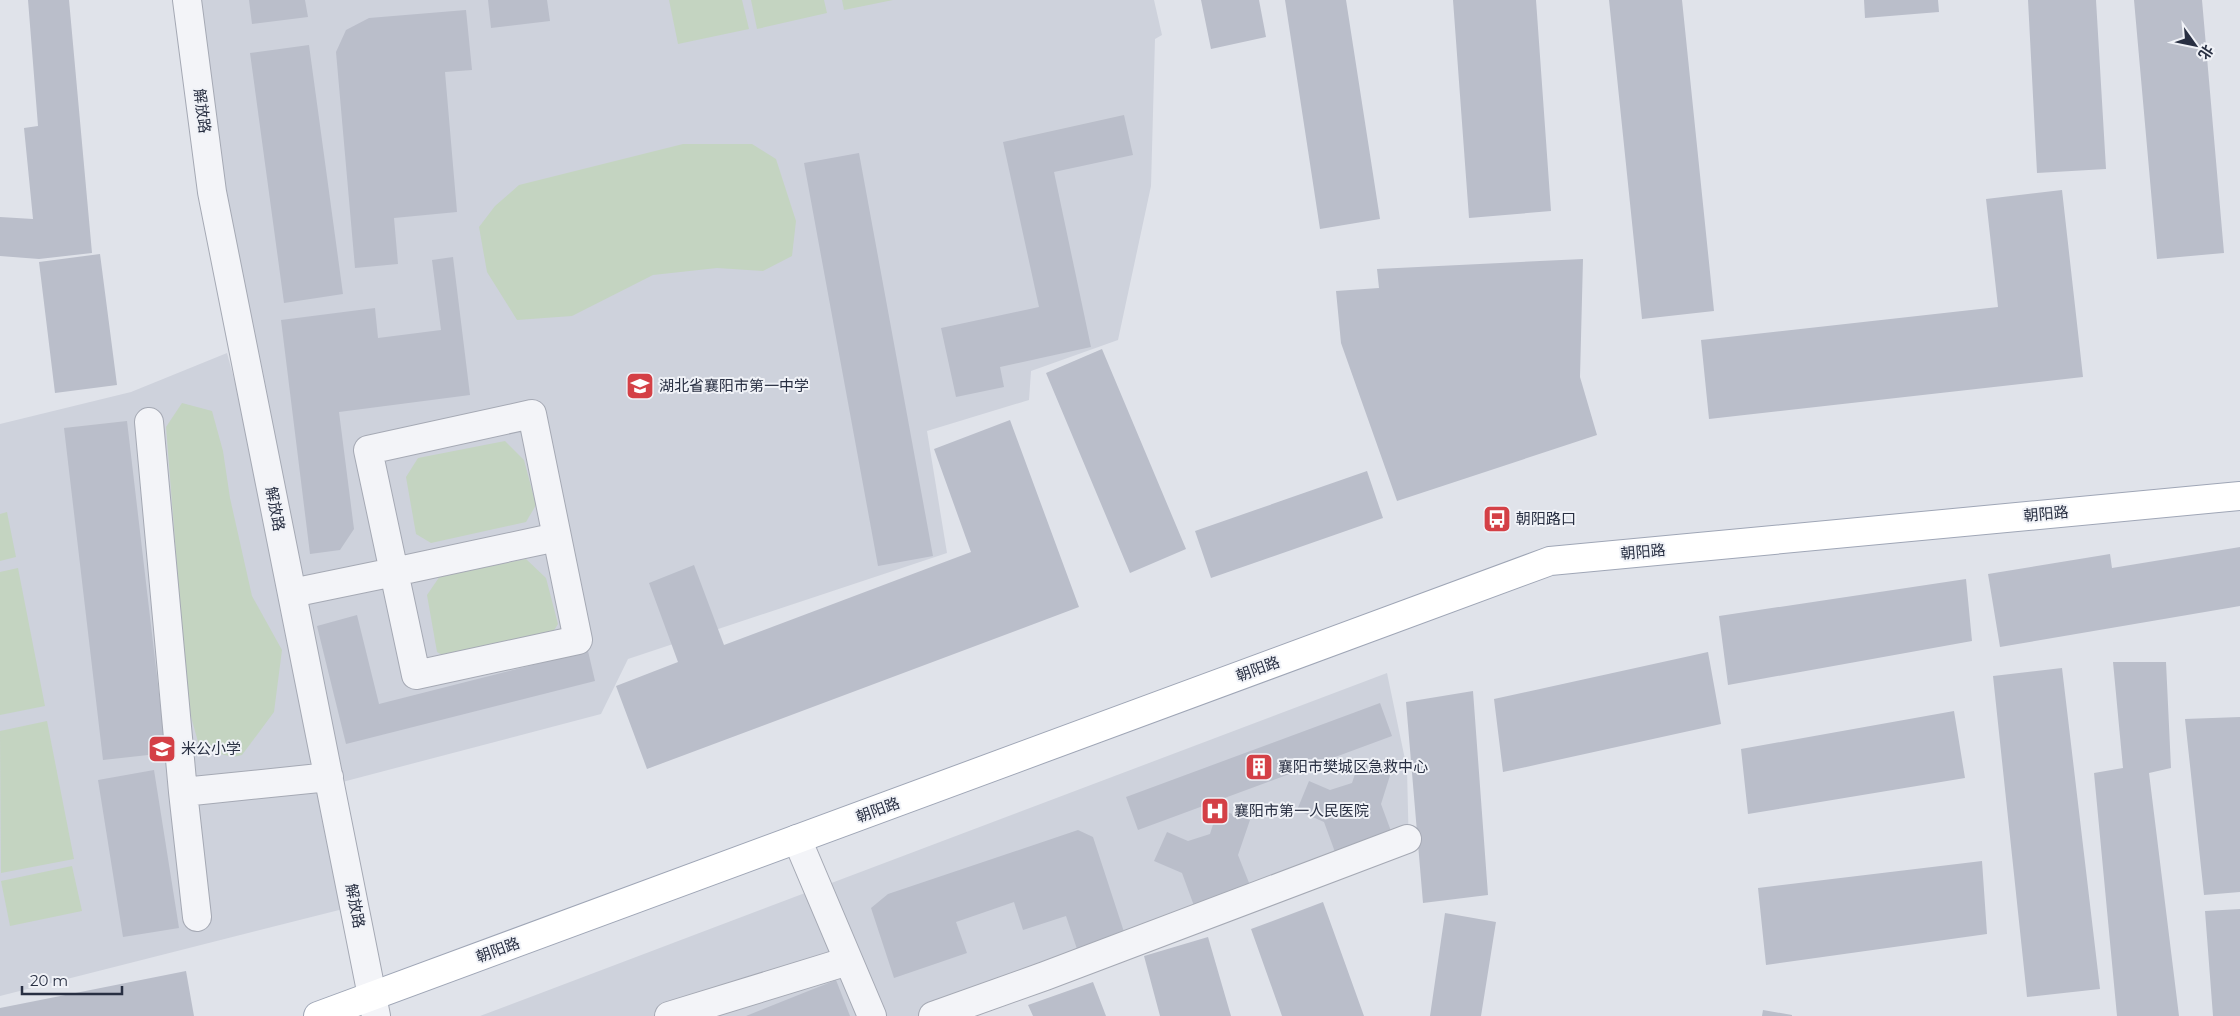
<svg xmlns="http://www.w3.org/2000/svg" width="2240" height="1016" font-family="Montserrat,'Noto Sans SC',sans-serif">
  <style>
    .built { fill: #ced2dc }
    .green { fill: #c4d4c1 }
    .building { fill: #babeca }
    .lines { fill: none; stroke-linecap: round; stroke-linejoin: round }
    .minor-casing { stroke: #a5a9b4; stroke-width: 30 }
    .major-casing { stroke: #9fa6b6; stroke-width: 30 }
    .minor { stroke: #f3f4f8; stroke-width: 28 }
    .major { stroke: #fff; stroke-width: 28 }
    .labels { text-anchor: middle; stroke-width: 4; stroke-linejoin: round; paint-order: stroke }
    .street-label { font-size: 15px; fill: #282f42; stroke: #f0f2f7 }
    .poi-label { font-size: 15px; fill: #282f42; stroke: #f0f2f7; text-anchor: start }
  </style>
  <rect width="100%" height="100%" fill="#e0e3ea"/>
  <path class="built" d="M187,0H1154L1162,35L1155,39L1151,186L1118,340L1031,371L1029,400L927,431L947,553L628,659L601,714L331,785L355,906L0,996V424L131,392L227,353L289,582Z
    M1387,673L1407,769L1409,853L955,1016H480Z"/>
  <path class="green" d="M669,0H742L749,29L678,44Z
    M751,0H824L827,13L757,29Z
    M842,0H893L844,10Z
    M683,144H752L776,159L796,221L792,256L763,271L717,268L653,275L572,316L517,320L487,272L479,227L495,206L519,185Z
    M182,403L212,411L223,451L230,498L252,596L282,650L274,712L242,755L233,757L200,749L188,706L166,427Z
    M505,441L524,460L536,505L526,522L431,543L416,534L406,477L418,458Z
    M7,512L16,557L0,561V514Z
    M526,559L546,578L558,624L548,640L453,661L437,652L427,595L440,576Z
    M18,568L45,706L0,715V572Z
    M47,721L74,859L1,873L0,731Z
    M72,866L82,911L10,926L1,881Z"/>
  <path class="building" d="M28,0H69L92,253L39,259L0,256V217L33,219L24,128L38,126Z
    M249,0H305L308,17L252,24Z
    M488,0H547L550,21L491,28Z
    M1201,0H1259L1266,37L1211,49Z
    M1285,0H1346L1380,219L1320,229Z
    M1453,0H1536L1551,211L1469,218Z
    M1609,0H1682L1714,311L1642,319Z
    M1864,0H1938L1939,12L1865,18Z
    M2028,0H2096L2106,169L2037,173Z
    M2134,0H2202L2224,253L2157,259Z
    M466,10L472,70L445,72L457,212L394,218L398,264L355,268L336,52L346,30L369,18Z
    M309,45L343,294L284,303L250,53Z
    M1124,115L1133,155L1054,172L1091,347L1000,367L1004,387L956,397L941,328L1039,307L1003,142Z
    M859,153L933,556L878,566L804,163Z
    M2062,190L2083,377L1709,419L1701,340L1998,307L1986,199Z
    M100,254L117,385L55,393L39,262Z
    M453,257L470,395L339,412L354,529L340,550L310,554L281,320L375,308L378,338L441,330L432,260Z
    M1583,259L1580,377L1597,435L1397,501L1341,343L1336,291L1379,288L1377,269Z
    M1102,349L1186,549L1130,573L1046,373Z
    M1010,420L1079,607L647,769L616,686L678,662L649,583L694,565L724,645L971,552L934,449Z
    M127,421L166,753L103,760L64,428Z
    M1367,471L1383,518L1211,578L1195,531Z
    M2240,547V606L2000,647L1988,574L2110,554L2112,568Z
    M1966,579L1972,641L1728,685L1719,616Z
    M357,615L379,704L588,651L595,681L346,744L317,626Z
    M1708,652L1721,724L1503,772L1494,699Z
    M2113,662H2166L2171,768L2149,773L2179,1016H2117L2094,773L2123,768Z
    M2062,668L2100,989L2027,997L1993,676Z
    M1473,691L1488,895L1423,903L1406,702Z
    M1380,703L1392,736L1138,830L1126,797Z
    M1954,711L1965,778L1748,814L1741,749Z
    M2240,717V892L2204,895L2185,719Z
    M1360,759L1392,769L1381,804L1395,842L1339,863L1324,822L1297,810L1309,781L1330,790L1352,783Z
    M154,770L179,928L123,937L98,780Z
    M1218,809L1250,820L1238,855L1253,893L1197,914L1182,873L1154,861L1167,832L1188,841L1210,834Z
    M1078,830L1093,837L1126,938L1079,955L1066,916L1023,930L1014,902L956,922L967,953L894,978L871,908L888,894Z
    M1982,861L1987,934L1766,965L1758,888Z
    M1323,902L1364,1016H1282L1251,929Z
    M2240,909V1016H2213L2205,911Z
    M1445,913L1496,922L1481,1016H1430Z
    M1208,937L1231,1016H1160L1144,956Z
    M186,971L194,1016H0V1008Z
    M836,980L850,1016H746Z
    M1093,982L1106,1016H1033L1028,1005Z
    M1763,1010L1792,1015V1016H1762Z"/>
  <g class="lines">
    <defs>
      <path id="minor" d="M187,0L212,192L376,1016
        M149,422L183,792
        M292,593L394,572L416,675L578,640L532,414L368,450L394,572L557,537
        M797,839L872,1016
        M197,917L183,792L329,777
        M669,1016L848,961
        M933,1016L1045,976L1407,839"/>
      <path id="major" d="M318,1016L1550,561L2240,496"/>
    </defs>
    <use href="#minor" class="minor-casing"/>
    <use href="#major" class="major-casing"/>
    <use href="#minor" class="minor"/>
    <use href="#major" class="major"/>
  </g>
  <defs>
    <symbol id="school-square" viewBox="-11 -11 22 22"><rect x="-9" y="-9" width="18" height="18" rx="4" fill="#d44046" stroke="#f0f2f7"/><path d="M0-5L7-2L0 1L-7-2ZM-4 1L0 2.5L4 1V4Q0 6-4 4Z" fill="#fff"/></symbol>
    <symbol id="bus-square" viewBox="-11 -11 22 22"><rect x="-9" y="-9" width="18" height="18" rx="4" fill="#d44046" stroke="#f0f2f7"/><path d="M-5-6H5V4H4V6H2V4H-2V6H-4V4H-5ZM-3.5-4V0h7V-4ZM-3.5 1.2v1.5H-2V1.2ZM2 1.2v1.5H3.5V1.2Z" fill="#fff"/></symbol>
    <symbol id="building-square" viewBox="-11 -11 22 22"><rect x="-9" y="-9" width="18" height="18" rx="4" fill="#d44046" stroke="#f0f2f7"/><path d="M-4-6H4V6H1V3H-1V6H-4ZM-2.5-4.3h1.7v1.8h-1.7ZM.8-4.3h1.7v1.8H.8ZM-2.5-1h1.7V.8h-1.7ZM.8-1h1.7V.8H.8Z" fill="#fff"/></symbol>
    <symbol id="hospital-square" viewBox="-11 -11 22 22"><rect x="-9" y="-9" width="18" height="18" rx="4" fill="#d44046" stroke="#f0f2f7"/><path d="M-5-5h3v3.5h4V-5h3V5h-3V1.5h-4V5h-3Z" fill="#fff"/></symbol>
  </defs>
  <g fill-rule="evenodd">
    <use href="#school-square" x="624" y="370" width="32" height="32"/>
    <use href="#bus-square" x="1481" y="503" width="32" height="32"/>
    <use href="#school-square" x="146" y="733" width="32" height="32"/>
    <use href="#building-square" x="1243" y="751" width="32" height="32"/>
    <use href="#hospital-square" x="1199" y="795" width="32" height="32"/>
  </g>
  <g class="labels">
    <g class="street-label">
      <text transform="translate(202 111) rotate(83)" y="5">解放路</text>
      <text transform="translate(275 509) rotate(79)" y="5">解放路</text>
      <text transform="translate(2046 514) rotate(-5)" y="5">朝阳路</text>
      <text transform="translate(1643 552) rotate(-5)" y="5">朝阳路</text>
      <text transform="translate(1258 669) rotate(-20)" y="5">朝阳路</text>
      <text transform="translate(878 810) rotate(-20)" y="5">朝阳路</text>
      <text transform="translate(355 906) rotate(79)" y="5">解放路</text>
      <text transform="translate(498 950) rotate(-20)" y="5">朝阳路</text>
    </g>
    <g class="poi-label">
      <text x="659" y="391">湖北省襄阳市第一中学</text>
      <text x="1516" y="524">朝阳路口</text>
      <text x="181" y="754">米公小学</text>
      <text x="1278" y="772">襄阳市樊城区急救中心</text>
      <text x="1234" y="816">襄阳市第一人民医院</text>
    </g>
  </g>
  <g transform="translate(2195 45) rotate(123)" stroke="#f0f2f7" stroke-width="4" paint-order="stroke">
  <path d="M0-4L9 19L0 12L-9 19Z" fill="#282f42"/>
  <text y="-8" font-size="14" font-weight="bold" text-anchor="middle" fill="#282f42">北</text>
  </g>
  <path d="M22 986v8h100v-8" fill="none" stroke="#282f42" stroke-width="2.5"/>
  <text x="30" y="986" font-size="15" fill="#282f42" stroke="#f0f2f7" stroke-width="4" paint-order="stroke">20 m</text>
</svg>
